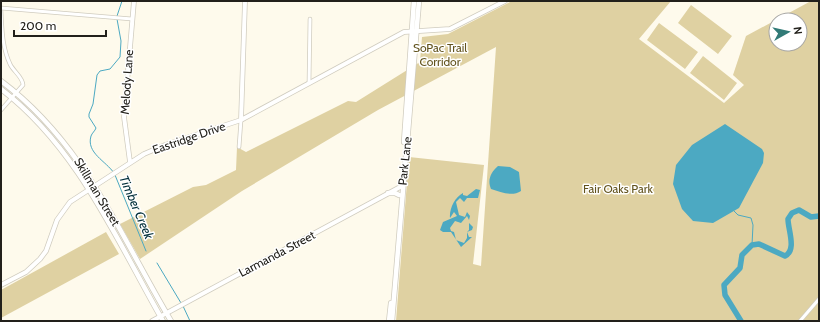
<svg xmlns="http://www.w3.org/2000/svg" width="820" height="322" font-family="Cabin,sans-serif">
  <style>
    .green { fill: #dfd1a2; fill-rule: evenodd }
    .water { fill: #4ca9c2 }
    .lines { fill: none; stroke-linecap: round; stroke-linejoin: round }
    .stream { stroke: #4ca9c2; stroke-width: 1 }
    .river { stroke: #4ca9c2; stroke-width: 5.5 }
    .minor-casing { stroke: #d0ccbf; stroke-width: 4.5 }
    .tertiary-casing { stroke: #d0ccbf; stroke-width: 5.5 }
    .secondary-casing { stroke: #d0ccbf; stroke-width: 6 }
    .minor { stroke: #fff; stroke-width: 3 }
    .tertiary { stroke: #fff; stroke-width: 4 }
    .secondary { stroke: #fff; stroke-width: 4.5 }
    .labels { text-anchor: middle; stroke-width: 3; stroke-linejoin: round; paint-order: stroke }
    .park-label { font-size: 12px; fill: #62531d; stroke: #fff }
    .street-label { font-size: 12px; fill: #22201b; stroke: #fff }
    .water-label { font-size: 13px; font-style: italic; fill: #022f3a; stroke: #fff }
  </style>
  <rect width="100%" height="100%" fill="#fefaec"/>
  <path class="green" d="M512,1H671L639,39L724,103L744,85L733,75L746,36L811,1H819V321H396L409,157L484,165L473,264L481,266L496,47L378,110L242,191L140,259L120,224L193,187L206,185L236,170L237,147L246,152L348,101L356,102L420,62L422,37L448,34ZM776,20H800V44H776Z
    M691,5L732,36L718,54L678,23Z
    M659,23L698,52L685,69L647,40Z
    M703,56L737,83L724,100L690,73Z
    M106,232L119,254L1,318V290Z"/>
  <path class="water" d="M725,124L762,149L764,153L763,163L739,208L713,223L693,221L682,209L673,184L676,165L692,145Z
    M498,166L510,167L519,172L521,191C512,197 501,192 491,189C487,180 491,172 498,166Z
    M476,189L480,190L478,198H467L464,202L460,198L456,202L459,215L465,217L467,212L470,216L469,220L467,216L461,223L455,221L450,228L451,231L454,232L456,240L464,243L467,238V232L469,230V223L473,227L472,230L467,232L469,237H472L461,247L451,232H443L440,230L443,222L457,216L454,212L450,218C449,209 455,197 463,193V195L467,196Z"/>
  <g class="lines">
    <path class="stream" d="M117,16L122,1
      M114,173C106,161 86,153 91,136C92,133 95,131 96,128L89,117V114L93,104L97,75L100,71L110,69L120,57L121,41L117,19
      M115,175L146,251
      M734,211L738,215L751,218L753,225L752,245
      M157,263L181,303
      M183,306L190,321"/>
    <path class="river" d="M741,321L725,295L724,285L740,268L742,255L752,245L759,244L785,256C797,250 788,230 788,219L792,213L799,210L811,217L819,216"/>
    <defs>
      <path id="minor" d="M1,8L132,19
        M1,11C2,29 2,47 10,64C13,71 23,77 23,85L1,110
        M309,83L310,19
        M239,147L241,120
        M800,321L819,299"/>
      <path id="tertiary" d="M241,120L245,1
        M130,162L124,117L134,1
        M1,285L26,272L40,259L46,251L57,220L70,202L144,154L165,145L241,120L404,32L450,29L505,1
        M152,321L402,186"/>
      <path id="secondary" d="M1,81C84,143 120,235 171,321
        M1,89C78,148 116,239 163,321
        M404,142L414,1
        M388,193H395L399,195
        M389,321L391,303
        M392,321L419,1"/>
    </defs>
    <use href="#minor" class="minor-casing"/>
    <use href="#tertiary" class="tertiary-casing"/>
    <use href="#secondary" class="secondary-casing"/>
    <use href="#minor" class="minor"/>
    <use href="#tertiary" class="tertiary"/>
    <use href="#secondary" class="secondary"/>
  </g>
  <g class="labels">
    <g class="park-label">
      <text x="440" y="52">SoPac Trail<tspan x="440" dy="14">Corridor</tspan></text>
      <text x="618" y="193">Fair Oaks Park</text>
    </g>
    <g class="street-label">
      <text transform="translate(127 82) rotate(-86)" y="4">Melody Lane</text>
      <text transform="translate(189 138) rotate(-19)" y="4">Eastridge Drive</text>
      <text transform="translate(405 161) rotate(-84)" y="4">Park Lane</text>
      <text transform="translate(97 192) rotate(59)" y="4">Skillman Street</text>
      <text transform="translate(277 254) rotate(-28)" y="4">Larmanda Street</text>
    </g>
    <g class="water-label">
      <text transform="translate(137 207) rotate(67)" y="5">Timber Creek</text>
    </g>
  </g>
  <rect width="820" height="322" fill="none" stroke="#22201b" stroke-width="4"/>
  <g transform="translate(788 32) rotate(82)"><circle r="19" fill="#ffffff" stroke="#a7a6a4"/>
  <path d="M0-3L7 15L0 10L-7 15Z" fill="#317a77"/>
  <text y="-6" font-size="11" font-weight="bold" text-anchor="middle" fill="#22201b">N</text>
  </g>
  <path d="M14 30v6h92v-6" fill="none" stroke="#22201b" stroke-width="2"/>
  <text x="20" y="30" font-size="12" fill="#22201b" stroke="#ffffff" stroke-width="3" paint-order="stroke">200 m</text>
</svg>
